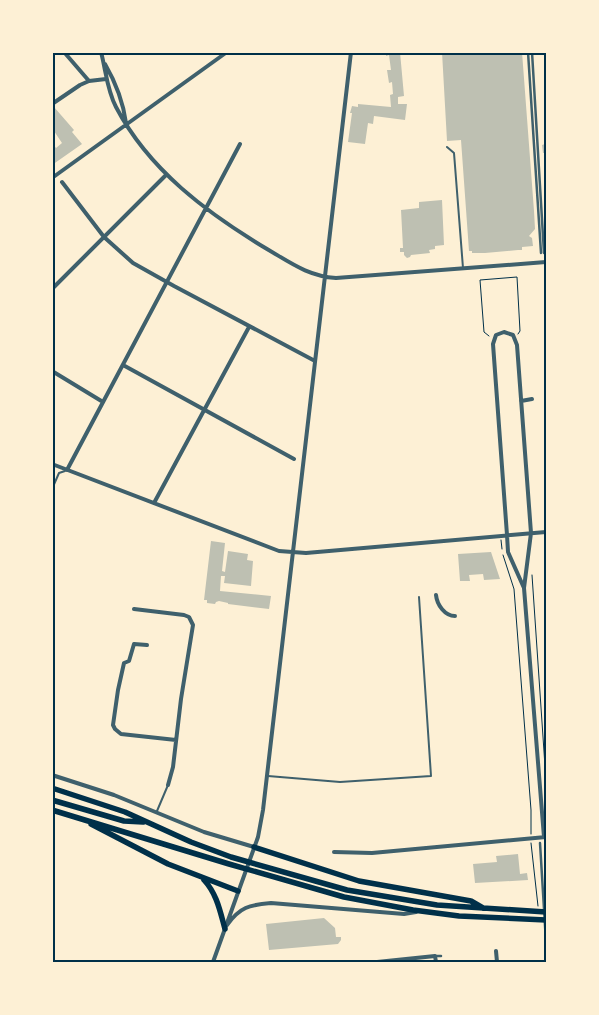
<svg xmlns="http://www.w3.org/2000/svg" width="599" height="1015" font-family="'Titillium Web',sans-serif">
  <style>
    .building { fill: #bec0b2 }
    .lines { fill: none; stroke-linecap: round; stroke-linejoin: round }
    .path { stroke: #003049; stroke-width: 1 }
    .service { stroke: #3f606c; stroke-width: 2 }
    .pedestrian { stroke: #3f606c; stroke-width: 2.5 }
    .minor { stroke: #3f606c; stroke-width: 4 }
    .primary { stroke: #003049; stroke-width: 5.5 }
    .neatline { fill: none; stroke: #003049; stroke-width: 2 }
  </style>
  <rect width="100%" height="100%" fill="#fdf0d5"/>
  <path class="building" d="M386,52H400L404,96L398,97V104H407L405,120L374,116L373,124L368,123L365,144L348,142L352,113H350L352,106L358,107V104L391,107L390,95L393,94L392,82L389,83L387,70H391L389,55L386,56Z
    M442,52H522L534,211L535,229L529,236L532,238L533,246L522,247V250H518L485,253H472V251H469L461,140L447,141Z
    M54,107L74,130L72,132L82,144L52,165V143L56,148L62,143L52,128V108Z
    M544,134H546V153H543L542,145L545,144Z
    M442,200L444,245L435,246V249L429,250L430,253L411,255L410,257L407,258L404,255V252H400V248H403L401,210L419,208V202Z
    M211,541L225,543L222,571L225,572L228,551L248,554L247,560L253,561L251,586L224,583L225,576H221L220,591L271,596L269,609L228,604V603L219,601L216,602L215,604L207,603V600H204Z
    M491,552L500,579L484,580L483,574L469,575L470,581H460L458,554Z
    M518,854L520,874L527,873L528,880L475,883L473,864L497,862L496,856Z
    M324,918L335,928L336,937H341V940L338,944L269,950L266,924Z"/>
  <g class="lines">
    <path class="path" d="M489,336L484,332L480,280L517,277L520,331L518,334
      M501,540L502,549
      M503,555L514,589L531,810V834
      M532,575L546,781
      M531,843L538,906"/>
    <path class="service" d="M447,147L454,153L463,268
      M52,489L59,473L65,471
      M268,776L340,782L431,776L419,597
      M157,811L168,785"/>
    <path class="pedestrian" d="M528,52L541,253
      M532,52L544,253
      M540,843L546,942
      M435,956H441"/>
    <path class="minor" d="M64,52L89,81
      M101,52C106,71 107,90 116,107C149,170 207,213 267,249C291,263 308,276 336,278L546,262
      M105,64C116,83 123,101 126,123
      M52,104L80,85L89,81L106,79
      M52,178L227,52
      M62,182L104,237L133,263L174,286L315,361
      M52,289L166,175
      M123,365L294,459
      M52,371L103,402
      M521,401L532,399
      M52,464L279,551L306,553L546,532
      M67,470L240,144
      M154,503L249,327
      M524,588L508,552L507,535L493,344L496,335L504,332L513,335L517,345L531,533L524,588L544,837
      M436,595C437,605 445,616 455,616
      M134,609L184,615L189,617L193,625L181,699L173,767L168,785
      M147,645L134,644L129,661L124,663L118,690L113,725L115,729L121,734L176,740
      M52,775L114,795L204,832L254,847
      M334,852L372,853L546,837
      M227,925C240,907 249,905 271,903L404,914L416,912
      M496,951L497,962
      M213,962L258,837L263,810L351,52
      M377,962L435,956L436,962"/>
    <path class="primary" d="M52,788L125,812L191,842L231,857L347,890L437,905L546,912
      M52,800L124,821L143,822
      M52,810L229,864L344,897L413,910L459,916L546,920
      M91,824L168,864L238,891
      M254,847L359,881L471,901L483,908
      M204,880C217,894 220,911 225,929"/>
  </g>
  <rect width="599" height="1015" fill="none" stroke="#fdf0d5" stroke-width="108"/>
  <rect x="54" y="54" width="491" height="907" class="neatline"/>
</svg>
